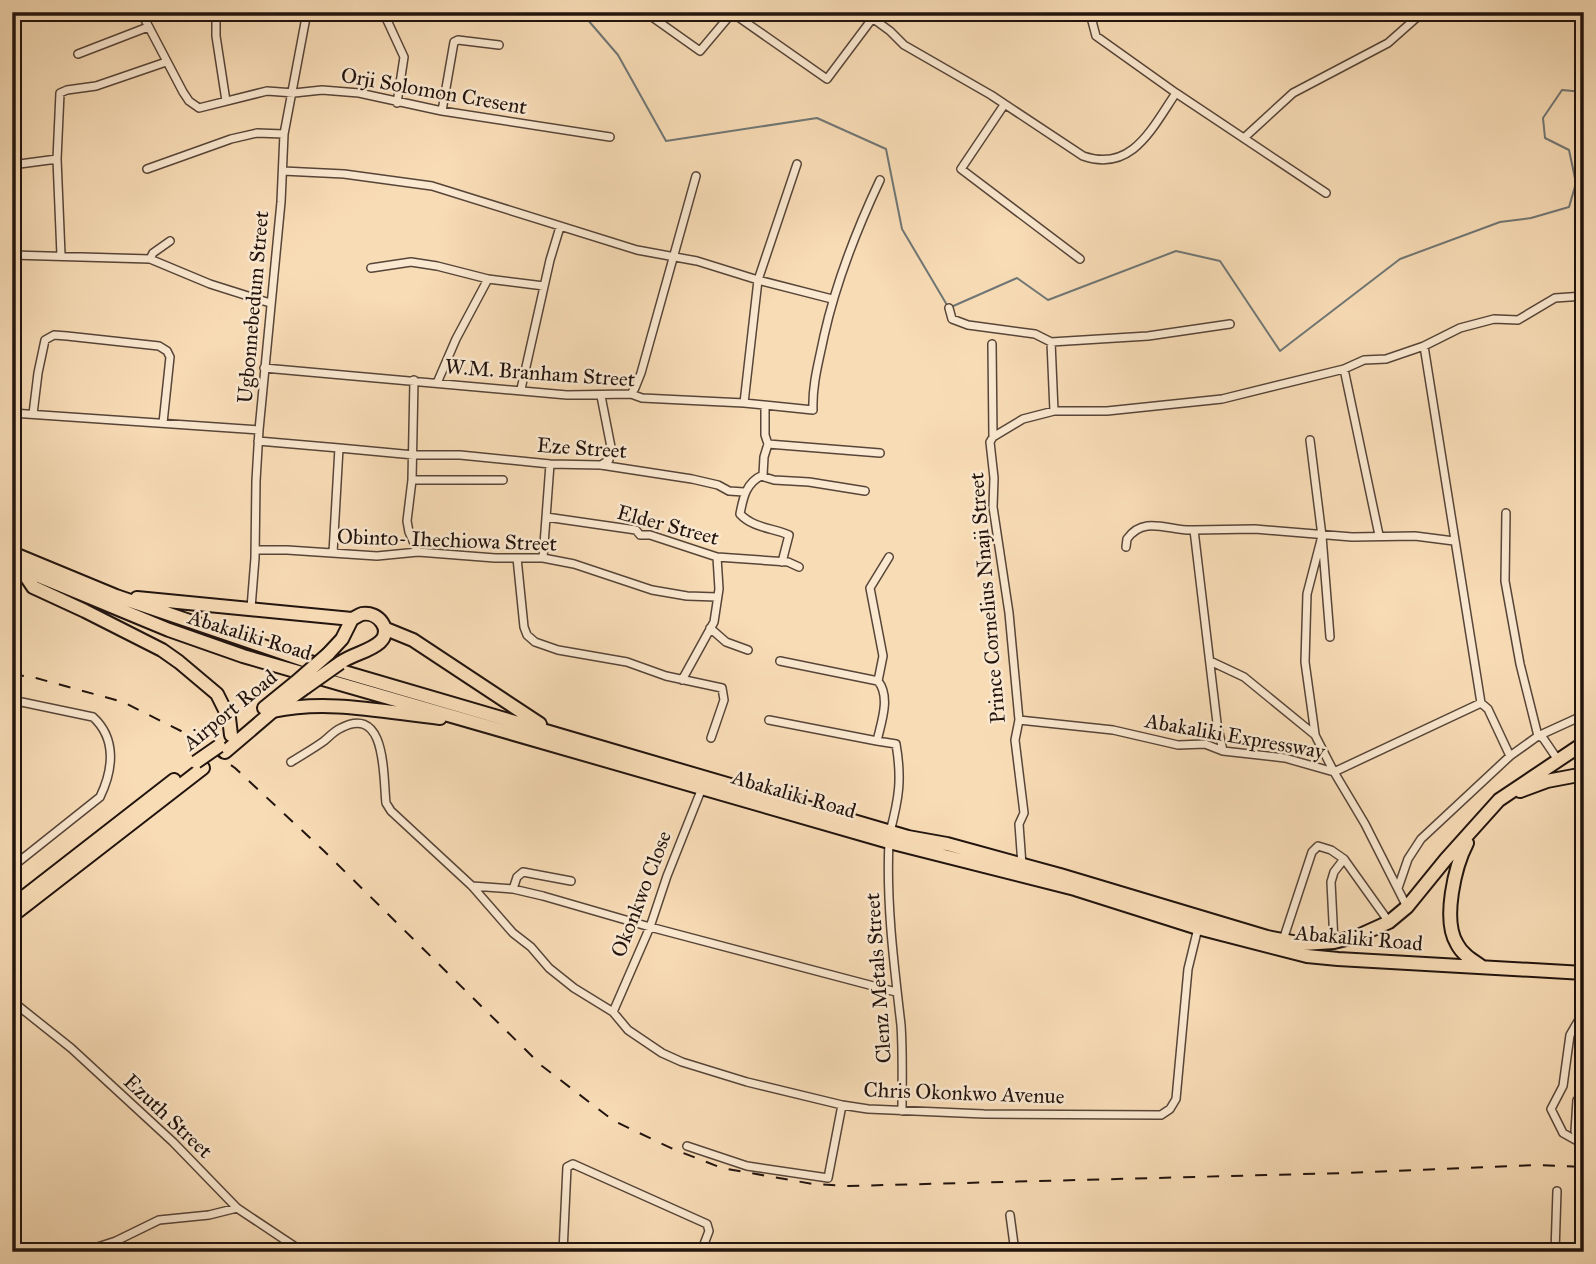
<svg xmlns="http://www.w3.org/2000/svg" width="1596" height="1264" font-family="'IM FELL Great Primer',serif">
  <style>
    .lines { fill: none; stroke-linecap: round; stroke-linejoin: round }
    .stream { stroke: #6f7675; stroke-width: 2 }
    .minor-casing { stroke: #574538; stroke-width: 10 }
    .primary-casing { stroke: #21130e; stroke-width: 16 }
    .trunk-casing { stroke: #21130e; stroke-width: 16 }
    .minor { stroke: #fae8d0; stroke-width: 7 }
    .primary { stroke: #f8dcb6; stroke-width: 12 }
    .trunk { stroke: #f8dcb6; stroke-width: 12 }
    .rail { stroke: #21130e; stroke-width: 2; stroke-dasharray: 12 12; stroke-linecap: butt }
    .primary-bridge-casing { stroke: #21130e; stroke-width: 16; stroke-linecap: butt }
    .primary-bridge { stroke: #f8dcb6; stroke-width: 12 }
    .labels { text-anchor: middle; stroke-width: 5; stroke-linejoin: round; paint-order: stroke }
    .street-label { font-size: 21px; fill: #21130e; stroke: #fae8d0 }
  </style>
  <rect width="100%" height="100%" fill="#f8dcb6"/>
  <filter id="stains"><feTurbulence type="fractalNoise" baseFrequency=".00286" numOctaves="4"/><feColorMatrix values="0 0 0 0 .2 0 0 0 0 .09 0 0 0 0 .02 0 0 0 .5 -.17"/></filter>
  <radialGradient id="worn" r=".72"><stop offset=".6" stop-color="#630" stop-opacity="0"/><stop offset="1" stop-color="#630" stop-opacity=".3"/></radialGradient>
  <g class="lines">
    <path class="stream" d="M581,12L618,55L666,141L817,118L886,149L902,229L947,305
      M951,307L1017,278L1048,300L1176,251L1220,261L1280,351L1400,259L1500,222L1531,218L1569,207L1576,183L1569,150L1545,138L1543,118L1562,90L1584,92"/>
    <defs>
      <path id="minor" d="M141,12L183,92L189,101L199,108L267,91L294,93L322,90L359,93L442,111L610,137
        M216,12V36L226,101
        M645,12L700,51L732,13
        M731,12L827,79L872,19
        M864,12L890,31L904,45L991,95L1083,156C1132,173 1152,128 1176,93
        M1093,12L1092,21L1096,36L1176,93L1326,193
        M386,18L404,57L397,103
        M78,54L148,27
        M1004,105L961,169L1080,259
        M442,111L454,42L458,40L499,45
        M1245,137L1293,93L1388,43L1423,12
        M12,165L57,159
        M147,169L231,139L257,133L284,134
        M283,171L344,174L432,186L637,250L697,261L758,280L832,299
        M12,218L16,255
        M12,255L150,259L210,284L270,303
        M61,255L57,159L60,93L67,90L96,86L166,62
        M150,259L153,253L170,241
        M371,268L411,262L437,266L488,279L456,339L437,383
        M488,279L544,286
        M949,308L952,319L968,325L1035,334L1051,342L1148,336L1230,324
        M1051,342L1054,411
        M992,344L993,437
        M1424,346L1481,703L1488,709L1510,756L1538,736L1543,738L1558,760
        M264,368L567,395L631,394L642,398L744,403L813,410C812,384 819,361 824,336C836,282 856,231 880,180
        M1344,369L1379,535
        M414,380L412,480L407,521L409,532L418,552
        M521,389L550,260L560,227
        M631,394L635,388L641,373L696,176
        M744,403L758,280L797,164
        M765,406V435L768,444L764,457L763,475C746,482 743,498 740,514C753,528 773,528 789,535L782,562
        M12,413L259,430
        M33,414L38,373L45,340L54,335L67,336L159,346L167,351L170,357L163,423
        M1310,440L1322,536L1330,637
        M258,441L339,448
        M768,444L880,453
        M601,465L609,460L611,447L601,396
        M761,476L774,480L809,482L865,491
        M412,480H503
        M1506,513L1505,581L1520,664L1538,736L1584,715
        M546,517L636,530L640,535H650L717,557L788,562L799,567
        M1194,530L1255,529L1352,537L1415,536L1454,541
        M1126,547L1127,539C1144,514 1171,532 1194,530L1217,723L1223,751
        M256,550H287L377,556L418,552L495,558H543L574,564L652,590L687,596L717,597
        M333,553L339,448L414,455H460L550,464L601,465L692,479L718,485L729,491L744,492
        M517,558L524,627L527,635L535,642L558,650L627,662L666,676L722,688L724,700L711,738
        M543,558L550,464
        M251,608L255,558L256,481L259,430L281,202L284,134L307,12
        M710,628L726,642L748,650
        M780,661L878,681C891,697 881,723 877,741L896,744C902,779 899,798 890,832
        M1210,661L1244,677L1315,735L1334,772L1481,703
        M682,680L714,622L719,589L717,557
        M878,681L883,656L870,588L889,557
        M12,700L93,717C117,739 113,770 100,797L12,867
        M769,720L877,741
        M1019,720L1113,730L1178,745L1205,744L1223,751L1285,758L1334,772L1365,824L1407,907
        M1315,734L1305,662L1307,594L1322,536
        M291,762C302,755 313,749 324,741C329,737 334,731 341,728C387,704 383,777 386,803L391,811L472,886L513,933L531,947L549,968L574,988L613,1012L628,1030L662,1053L682,1062L747,1082L842,1105L868,1109L984,1114L1161,1115L1170,1109L1176,1099L1188,969L1198,928
        M889,842C886,902 894,965 901,1025C903,1053 902,1083 902,1111
        M1022,865L1019,824L1024,813L1015,740L1019,720L1009,613L993,507L994,478L990,442L993,437L1023,419L1054,411H1107L1222,399L1344,369L1364,360L1386,359L1424,346L1460,328L1494,319L1518,320L1555,298L1584,296
        M472,886L513,889L543,896L650,927L896,992
        M1398,888L1408,859L1421,839L1510,756
        M513,889L517,877L523,872L571,881
        M1283,940L1312,852L1318,846L1331,850L1344,859L1389,922
        M1334,942L1331,882L1334,872L1344,859
        M12,1001L71,1048L173,1142L237,1208L303,1252
        M1584,1011L1570,1035L1563,1086L1551,1109L1563,1133L1579,1142L1575,1131L1577,1100L1584,1097
        M613,1012L650,927L667,876L702,788
        M687,1146L747,1166L828,1178L842,1105
        M1010,1215L1015,1252
        M1088,1250V1252
        M82,1252L116,1241L159,1220L209,1215L237,1208
        M563,1252L567,1167L573,1164L707,1224L709,1231L701,1252
        M1555,1252L1557,1191"/>
      <path id="primary" d="M328,654L342,639L352,619C356,617 359,615 362,614C378,611 393,630 380,642C369,652 352,654 340,663
        M264,708L296,682
        M225,752L273,711L306,687
        M12,906L174,780
        M12,916L203,768"/>
      <path id="trunk" d="M12,553L116,596L310,662L908,837L947,844L1060,875L1267,937L1303,944L1334,942L1358,936L1389,922L1407,907L1446,859L1499,800L1584,743
        M12,565L169,630L243,656L889,842L1075,889L1198,928L1307,956L1338,959L1584,973
        M22,567L21,569L33,587L85,611L162,650L179,662L217,694L229,718L231,735
        M137,598L352,619
        M386,629L413,640L540,724
        M273,711C328,699 384,712 440,718
        M1520,791L1547,781L1584,774
        M1467,843C1455,866 1442,920 1457,944C1462,954 1472,960 1481,966"/>
    </defs>
    <use href="#minor" class="minor-casing"/>
    <use href="#primary" class="primary-casing"/>
    <use href="#trunk" class="trunk-casing"/>
    <use href="#minor" class="minor"/>
    <use href="#primary" class="primary"/>
    <use href="#trunk" class="trunk"/>
    <path class="rail" d="M12,674L36,678L123,702L185,733L235,768L323,850L542,1066L614,1121L673,1149L722,1168L813,1184L848,1186L1346,1173L1537,1165L1584,1167"/>
    <defs>
      <path id="primary-bridge" d="M296,682L328,654
        M306,687L340,663
        M196,762L219,746"/>
    </defs>
    <use href="#primary-bridge" class="primary-bridge-casing"/>
    <use href="#primary-bridge" class="primary-bridge"/>
  </g>
  <g class="labels">
    <g class="street-label">
      <text transform="translate(434 91) rotate(10)" y="7">Orji Solomon Cresent</text>
      <text transform="translate(253 307) rotate(-85)" y="7">Ugbonnebedum Street</text>
      <text transform="translate(540 373) rotate(4)" y="7">W.M. Branham Street</text>
      <text transform="translate(582 448) rotate(4)" y="7">Eze Street</text>
      <text transform="translate(668 525) rotate(15)" y="7">Elder Street</text>
      <text transform="translate(447 540) rotate(2)" y="7">Obinto- Ihechiowa Street</text>
      <text transform="translate(987 598) rotate(-95)" y="7">Prince Cornelius Nnaji Street</text>
      <text transform="translate(250 635) rotate(17)" y="7">Abakaliki Road</text>
      <text transform="translate(230 710) rotate(-39)" y="7">Airport Road</text>
      <text transform="translate(1235 736) rotate(10)" y="7">Abakaliki Expressway</text>
      <text transform="translate(794 794) rotate(16)" y="7">Abakaliki Road</text>
      <text transform="translate(641 894) rotate(-69)" y="7">Okonkwo Close</text>
      <text transform="translate(1359 938) rotate(5)" y="7">Abakaliki Road</text>
      <text transform="translate(878 978) rotate(-94)" y="7">Clenz Metals Street</text>
      <text transform="translate(964 1093) rotate(2)" y="7">Chris Okonkwo Avenue</text>
      <text transform="translate(168 1116) rotate(43)" y="7">Ezuth Street</text>
    </g>
  </g>
  <rect width="1596" height="1264" fill="none" stroke="#f8dcb6" stroke-width="42"/>
  <rect x="14" y="14" width="1568" height="1236" fill="none" stroke="#21130e" stroke-width="3.5"/>
  <rect x="21" y="21" width="1554" height="1222" fill="none" stroke="#21130e" stroke-width="2"/>
  <rect width="100%" height="100%" filter="url(#stains)"/>
  <rect width="100%" height="100%" fill="url(#worn)"/>
</svg>
